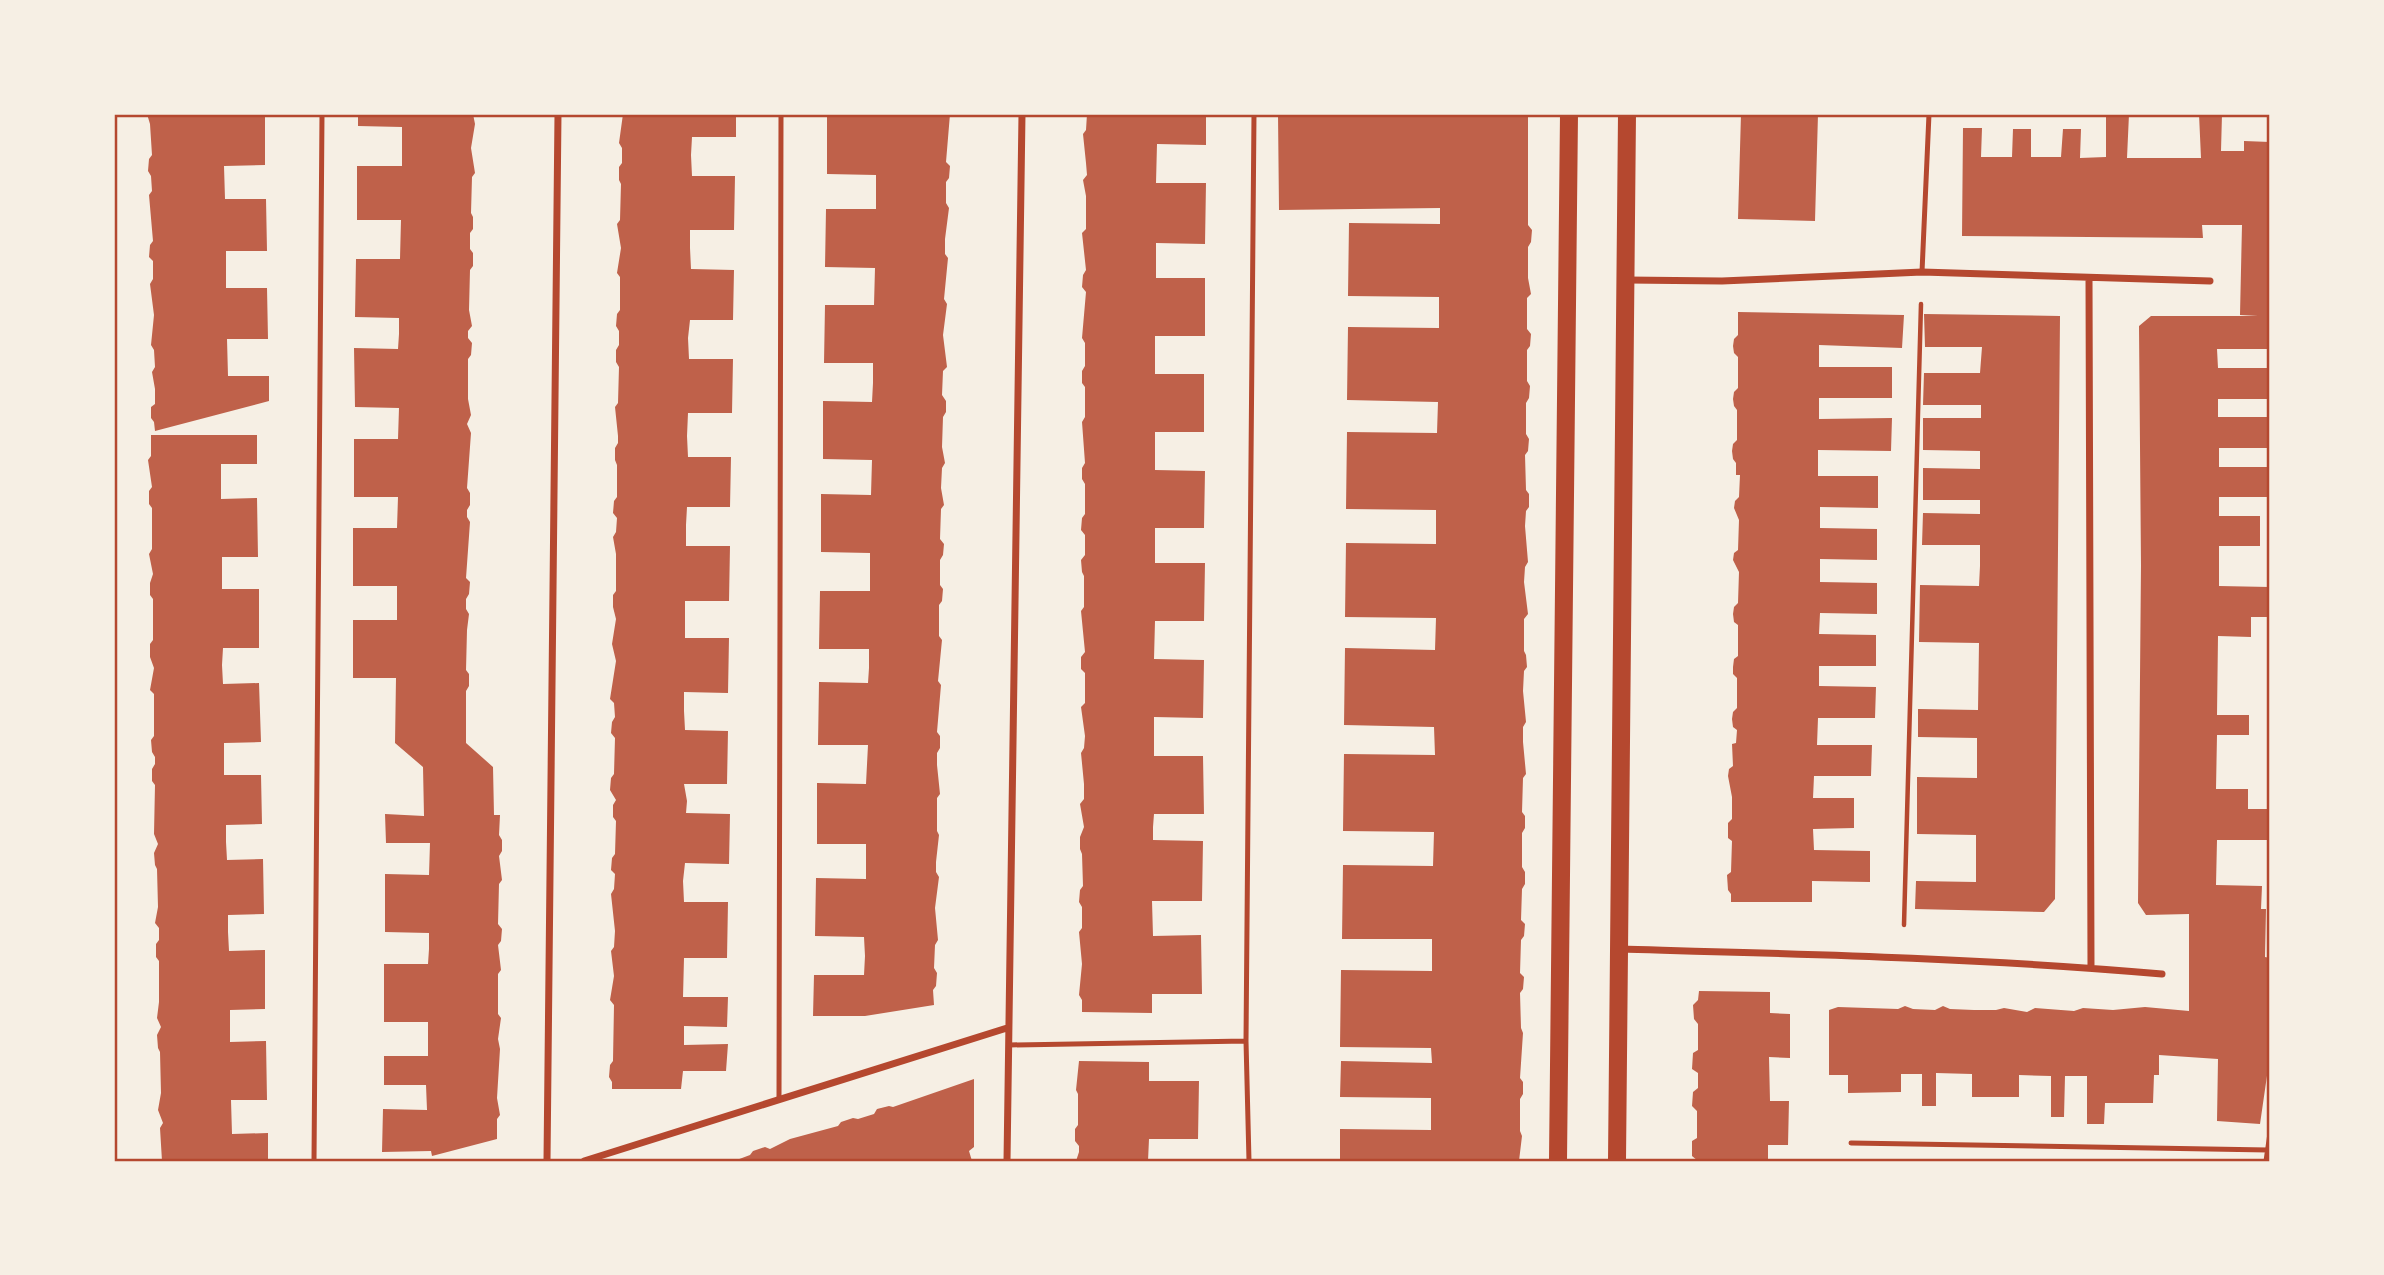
<svg xmlns="http://www.w3.org/2000/svg" width="2384" height="1275" font-family="'Roboto Condensed',sans-serif">
  <style>
    .building { fill: #bf614a }
    .lines { fill: none; stroke-linecap: round; stroke-linejoin: round }
    .path { stroke: #b5482f; stroke-width: 4.5 }
    .service { stroke: #b5482f; stroke-width: 5 }
    .minor { stroke: #b5482f; stroke-width: 7 }
    .primary { stroke: #b5482f; stroke-width: 18 }
    .neatline { fill: none; stroke: #b5482f; stroke-width: 2.5 }
  </style>
  <rect width="100%" height="100%" fill="#f6efe4"/>
  <path class="building" d="M147,114H265V165L224,166L225,199H266L267,251H226V288H267L268,339H227L228,376H269V401L155,431L154,422L151,418V407L155,404V389L152,372L155,367L154,350L151,345L154,315L150,284L153,279V261L149,257L150,245L153,241L149,195L152,191L151,176L148,171L149,159L152,155L150,124Z
    M358,114H473L475,124L471,148L475,173L472,177L471,213L473,217V229L470,233V249L473,253V266L470,270L469,310L472,326L468,331V338L472,343L471,355L468,359V399L471,415L467,424L471,433L467,488L470,493V505L467,510V517L470,522L466,578L470,582L469,594L466,599V609L469,614L467,630L466,670L469,674V686L466,691V743L493,767L494,815H500L499,835L502,840V851L499,856L502,880L499,884L498,924L502,929L501,941L498,945L501,970L498,974V1014L501,1018L498,1039L500,1049L497,1098L500,1115L497,1119V1139L432,1156L431,1151L382,1152L383,1109L427,1110L426,1085H384V1056H428V1022H384V964H428L429,949V933L385,932V874L429,875L430,843H386L385,814L424,816L423,767L395,743L396,678H353V620H397V586H353V528H397L398,497H354V439H398L399,408L355,407L354,348L398,349L399,334V318L355,317L356,259H400L401,220H357V166H402V127L358,126Z
    M623,114H736V137H692L691,155L692,176H735L734,230H690V248L691,269L734,270L733,320H690L688,338L689,359H733L732,413H688L687,436L688,457H731L730,507H687L686,525V546H730L729,601H685V638H729L728,693L684,692V711L685,730L728,731L727,784H684L687,801L686,813L730,814L729,864L685,863L683,881L684,902H728L727,958H684L683,997H728L727,1027L684,1026V1045L728,1044L726,1071H683L681,1089H612V1082L609,1077L610,1065L613,1061L614,1005L610,1000L614,976L611,951L614,947L615,931L611,894L614,889L615,874L611,870L612,858L615,854L616,821L613,817V805L616,800L610,790L611,778L614,774L615,738L611,733L612,722L615,717L614,703L610,699L616,661L612,644L616,619L613,607V595L616,591V554L613,537L616,532L617,518L613,513L614,501L617,497V465L615,460V448L618,443V436L615,407L618,403L619,367L616,362V350L619,345V331L616,326L617,314L620,310V277L617,273L621,248L617,224L620,220L621,184L619,180V167L622,163V148L619,143Z
    M827,114H950L946,162L950,166L949,178L946,182V203L949,208L945,239V254L948,258L944,299L947,304L943,335L947,367L943,371L942,395L946,401V412L943,417L942,447L945,463L942,468L941,488L944,505L941,509L940,539L944,544L943,555L940,560V585L943,589L942,601L939,605V636L942,640L938,681L941,685L937,732L940,736V748L937,753V765L940,794L937,798V831L939,835L936,862V872L939,877L935,908L938,940L935,945L934,968L937,973L936,986L933,990L934,1005L865,1016H813L814,975H864L865,956L864,937L815,936L816,878L866,879V844H817V783L866,784L868,745H818L819,682L868,683L869,668V649H819L820,591H870V553L821,552V494L871,495L872,460L823,459V401L872,402L873,383V363H824L825,305H874L875,268L825,267L826,209H876V175L827,174Z
    M1087,114H1206V145L1157,144L1156,183H1206L1205,244L1156,243V278H1205V336H1155V374H1204V432H1155V470L1205,471L1204,528H1155V563H1205L1204,621H1155L1154,659L1204,660L1203,718L1154,717V756H1203L1204,814H1154L1153,827V840L1203,841L1202,901H1152L1153,936L1201,935L1202,994H1152V1013L1082,1012V1000L1079,995L1082,964L1079,932L1082,928V907L1079,902L1080,890L1083,886L1082,854L1080,849V837L1084,827L1080,804L1084,799V784L1081,753L1084,748L1085,736L1081,707L1085,703V673L1081,669V657L1085,652L1081,611L1084,607V576L1082,572L1081,560L1085,555V535L1081,530L1082,518L1085,514V484L1082,479V468L1085,463L1082,422L1085,417V387L1082,383V371L1085,366V343L1082,338L1086,292L1082,287L1083,275L1086,270L1082,233L1086,229V196L1083,180L1087,175L1086,163L1083,134L1086,130Z
    M1278,114H1528V225L1532,230L1531,242L1528,247V278L1531,294L1527,298V329L1531,334L1530,346L1527,350V381L1530,386L1529,398L1526,403V434L1529,439L1528,451L1525,455L1526,490L1529,494V507L1526,511L1525,526L1528,562L1525,567L1524,582L1528,614L1524,619V651L1526,655L1527,667L1524,671L1523,691L1526,722L1523,727V742L1526,774L1523,778L1522,812L1525,816V828L1522,833V867L1525,872V884L1522,889L1521,920L1525,924L1524,936L1521,940L1520,973L1524,977L1523,989L1520,993L1521,1028L1523,1033L1520,1078L1523,1082V1094L1520,1099V1131L1522,1136L1519,1161H1340V1129L1431,1130V1098L1340,1097L1341,1061L1432,1063L1431,1048L1340,1047L1341,970L1432,971V939H1342L1343,865L1433,866L1434,832L1343,831L1344,754L1435,755L1434,727L1344,725L1345,648L1435,650L1436,618L1345,617L1346,543L1436,544V510L1346,509L1347,432L1437,433L1438,402L1347,400L1348,327L1439,328V297L1348,296L1349,223L1440,224V208L1279,210Z
    M1741,114H1818L1815,221L1738,219Z
    M2106,114H2129L2127,158H2201L2199,114H2222L2221,151H2244V141L2270,142V349H2217L2218,368H2270V399H2218V417H2270V448H2219V467H2270V497H2219V516H2260V546H2219V586L2270,587V617H2251V637L2218,636L2217,715H2249V735H2217L2216,789H2248V809H2270V840H2217L2216,885L2262,886L2261,909H2266L2265,957L2270,958V1055L2260,1124L2217,1121L2218,1059L2159,1055V1075H2154L2153,1103H2105L2104,1124H2087V1076H2065L2064,1117H2051V1076L2019,1075V1097H1972V1074L1936,1073V1106H1922V1074H1901V1092L1848,1093V1075H1829V1010L1838,1007L1898,1009L1905,1006L1913,1009L1935,1010L1943,1006L1950,1009L1974,1010H1996L2004,1008L2027,1012L2035,1008L2074,1011L2083,1008L2113,1010L2145,1007L2189,1011V914L2146,915L2138,903L2141,565L2139,326L2151,316H2258L2240,315L2242,225H2202L2203,238L1962,236L1963,128H1982L1981,157H2012L2013,129H2031V157H2061L2063,129H2081L2080,158L2106,157Z
    M1738,312L1904,315L1902,348L1819,345V367H1892V398H1819V419L1892,418L1891,451L1818,450V476H1878V508L1820,507V528L1877,529V560L1820,559V582L1877,583V614L1820,613L1819,634L1876,635V666H1819V686L1876,687L1875,718H1818L1817,745H1872L1871,776H1814L1813,798H1854V828L1813,829L1814,850L1870,851V882L1812,881V902H1731V894L1728,890L1727,875L1731,872L1732,841L1728,838V823L1732,819V797L1728,776L1729,769L1733,766L1732,744L1736,743L1737,730L1733,727L1732,719L1733,712L1737,708V678L1733,674V667L1734,659L1738,656V625L1734,622L1733,614L1734,607L1738,603L1739,572L1733,560L1734,553L1738,550L1739,520L1734,508L1735,501L1739,497L1740,475H1736V463L1733,459L1732,451L1733,444L1737,440V410L1734,406L1733,399L1734,392L1738,388V357L1734,353L1733,346L1734,339L1738,335Z
    M1924,314L2060,316L2055,899L2044,912L1915,909L1916,881L1976,882V835L1917,834V777L1977,778V738L1918,737V709L1978,710L1979,643L1919,642L1920,585L1979,586L1980,566V545H1922L1923,513L1980,514V500H1923V468L1980,469V451L1923,450V418H1981V405H1923L1924,373H1980L1982,347H1925Z
    M151,435H257V464H221V499L257,498L258,557H222V589H259V648H223L222,665L223,684L259,683L261,742L224,743V775H261L262,824L226,825V842L227,860L263,859L264,914L228,915V932L229,951L265,950V1009L230,1010V1042L266,1041L267,1100H231L232,1134L268,1133V1161H162L160,1128L163,1123L158,1110L161,1093L160,1052L158,1048L157,1035L161,1027L157,1018L159,1002V961L156,957V944L159,940V928L155,923L158,907L157,869L155,865L154,853L158,844L154,834L155,785L152,781V769L155,764V757L152,752L151,740L154,736V694L150,690L154,668L150,657V644L153,640V599L150,595V583L153,574L149,554L152,549V508L149,504V491L152,487L148,460L151,456Z
    M1699,991L1770,992V1013L1790,1014V1058L1769,1057L1770,1101H1789L1788,1145H1768V1161H1698L1692,1156V1141L1697,1138V1111L1692,1106L1693,1092L1698,1088V1073L1692,1069L1693,1053L1698,1050V1024L1694,1019L1693,1005L1698,1000Z
    M1079,1061L1149,1062V1081H1199L1198,1139H1149L1148,1161H1076L1079,1152V1146L1075,1141V1129L1078,1125V1094L1076,1090Z
    M974,1079V1147L969,1151L972,1161H734L750,1155L753,1151L765,1147L770,1149L790,1139L838,1126L841,1122L853,1118L858,1119L874,1114L877,1109L889,1106L893,1107Z"/>
  <g class="lines">
    <path class="path" d="M1904,925L1921,304"/>
    <path class="service" d="M1922,272L1929,114
      M1009,1045L1246,1041
      M779,1099L781,114
      M1851,1143L2268,1150
      M314,1161L322,114
      M1249,1161L1246,1041L1254,114
      M2266,1161L2270,1133"/>
    <path class="minor" d="M2089,278L2091,967
      M1627,280L1722,281L1922,272L2210,281
      M1620,949C1800,954 1981,958 2162,974
      M547,1161L558,114
      M584,1161L1007,1028
      M1007,1161L1022,114"/>
    <path class="primary" d="M1558,1161L1569,114
      M1617,1161L1627,114"/>
  </g>
  <rect width="2384" height="1275" fill="none" stroke="#f6efe4" stroke-width="231"/>
  <rect x="116" y="116" width="2152" height="1044" class="neatline"/>
</svg>
